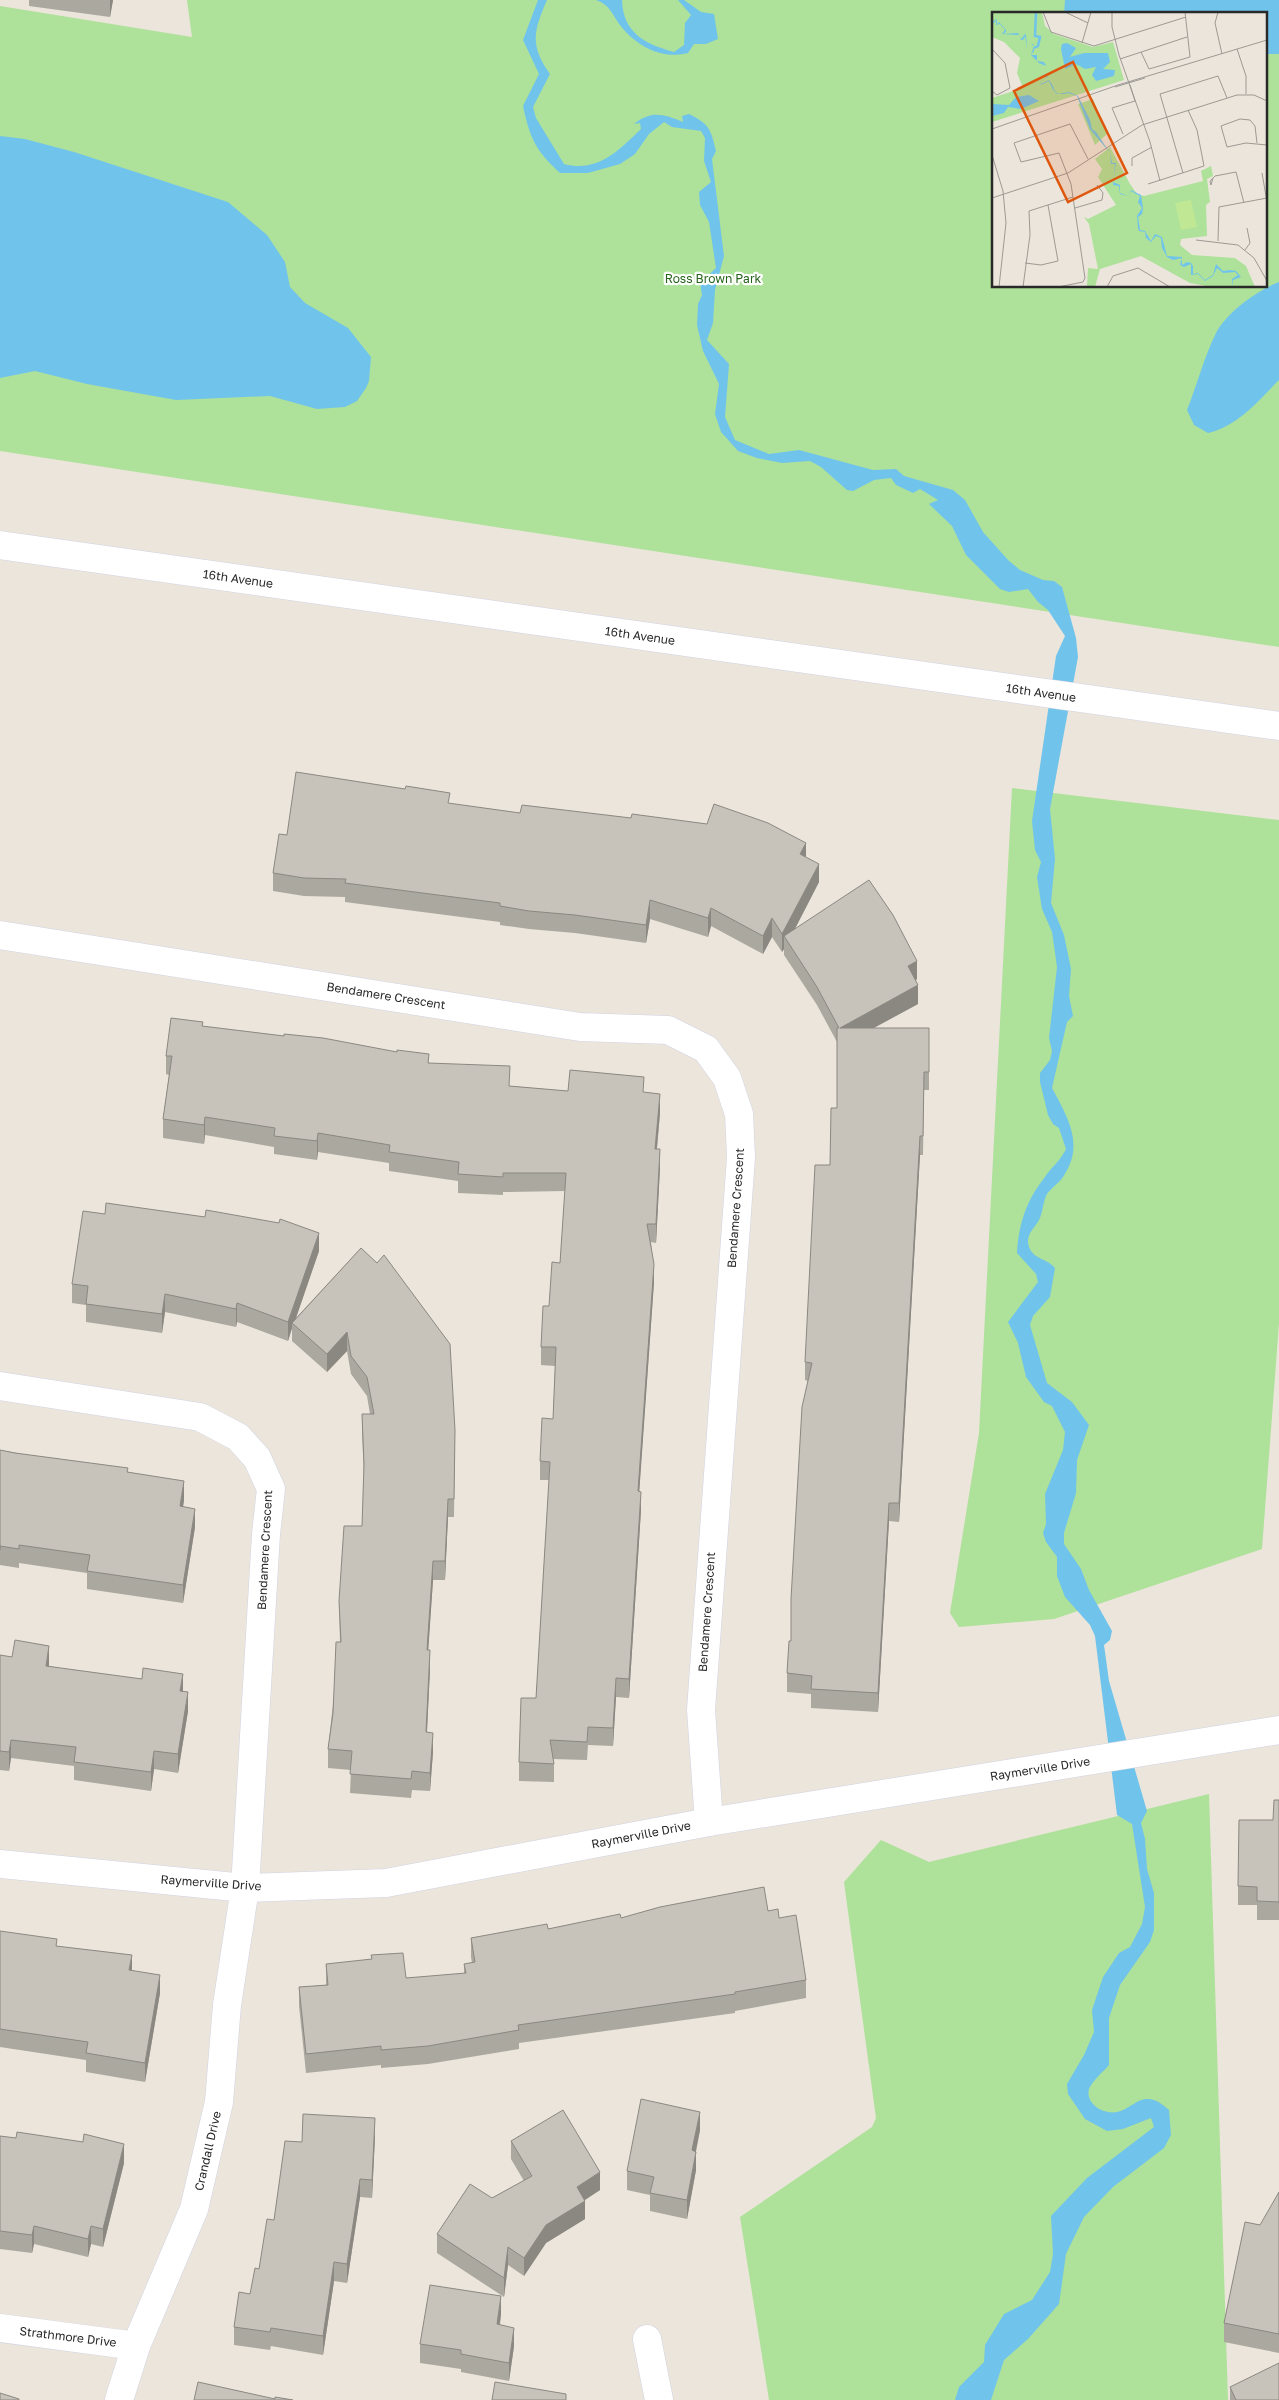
<svg xmlns="http://www.w3.org/2000/svg" width="1279" height="2400" font-family="'Golos Text',sans-serif">
  <style>
    .green { fill: #aee199; fill-rule: evenodd }
    .water { fill: #70c4ec }
    .lines { fill: none; stroke-linecap: round; stroke-linejoin: round }
    .minor-casing { stroke: #d1d3e2; stroke-width: 29 }
    .tertiary-casing { stroke: #d1d3e2; stroke-width: 29 }
    .secondary-casing { stroke: #d1d3e2; stroke-width: 29 }
    .minor { stroke: #fff; stroke-width: 28 }
    .tertiary { stroke: #fff; stroke-width: 28 }
    .secondary { stroke: #fff; stroke-width: 28 }
    .wall { fill: #aba8a0 }
    .shaded-wall { fill: #8b8882 }
    .building { fill: #c7c3ba; stroke: #8b8882 }
    .labels { text-anchor: middle; stroke-width: 4.5; stroke-linejoin: round; paint-order: stroke }
    .park-label { font-size: 12px; fill: #26651b; stroke: #fff }
    .street-label { font-size: 12px; fill: #292929; stroke: #fff }
    .inset-river { fill: none; stroke: #70c4ec; stroke-width: 2.5 }
    .inset-road { fill: none; stroke: #9d9a94; stroke-width: 1 }
    .view { fill: #de570d; fill-opacity: 0.15; stroke: #de570d; stroke-width: 2.5 }
    .inset-edge { fill: none; stroke: #292929; stroke-width: 2.5 }
  </style>
  <rect width="100%" height="100%" fill="#ebe5db"/>
  <path class="green" d="M187,0H1279V647L0,451V6L192,37ZM993,14H1265V286H993Z
    M1012,788L1279,820V1323L1262,1549L1054,1619L959,1627L950,1613L979,1433Z
    M1209,1794L1228,2400H769L740,2217L872,2127L876,2118L844,1882L881,1840L929,1862Z"/>
  <path class="water" d="M538,0H547C534,30 529,45 550,74L533,107L536,118L564,164C598,173 619,150 641,129L640,123L634,124C651,110 664,114 683,122L682,116L689,114C709,124 711,129 716,151L712,159L724,256L715,290L713,323L707,340L729,364L725,417L735,440L769,454L799,450L873,470L896,469L904,476L953,490L965,500L983,532L1009,561L1020,570L1043,580L1054,581L1062,587L1076,638L1078,657L1050,809L1055,859L1051,903L1064,935L1071,969L1069,996L1073,1016L1067,1022L1052,1088C1068,1118 1085,1145 1063,1177C1059,1183 1051,1188 1047,1194C1043,1201 1043,1212 1039,1220C1034,1229 1025,1235 1029,1247C1033,1259 1048,1259 1055,1268L1050,1297L1033,1316L1030,1325L1047,1383L1072,1402L1089,1425L1077,1460L1076,1493L1064,1533V1544L1081,1569L1089,1590L1112,1631L1110,1640L1104,1645L1109,1681L1147,1811L1141,1823L1145,1839L1147,1869L1154,1893V1930L1150,1942L1120,1985L1109,2018V2065C1104,2071 1092,2081 1089,2089C1085,2104 1104,2115 1117,2112C1127,2110 1135,2101 1145,2099C1156,2098 1162,2104 1169,2110L1171,2135L1164,2148L1113,2187L1084,2217L1066,2254L1059,2304L1028,2339L1004,2360L991,2400H955L959,2387L984,2362L985,2345L1004,2314L1032,2300L1050,2272L1053,2254L1051,2216L1087,2178L1154,2127L1151,2118L1123,2129L1107,2131L1085,2119L1068,2094L1067,2084L1084,2055L1094,2032L1092,2010L1103,1977L1119,1953L1130,1947L1142,1924L1145,1907L1132,1824L1117,1815L1095,1636L1090,1625L1065,1597L1057,1576V1557L1046,1542L1043,1533L1046,1524L1045,1494L1063,1450L1065,1432L1052,1406L1044,1402L1026,1377L1018,1343L1008,1322L1038,1282L1036,1274L1017,1253C1019,1223 1026,1201 1045,1177C1053,1165 1058,1164 1066,1149L1059,1128L1053,1124L1048,1115L1040,1082V1073L1050,1060L1052,1051L1049,1038L1057,967L1052,932L1042,909L1037,877L1041,862L1035,850L1032,821L1056,656L1065,636L1048,610L1038,602L1028,589L1009,592L1000,589L966,555L952,526L929,504L938,500L920,489L913,493L896,485L891,478L874,480L853,491L847,490L821,467L810,461L782,463L757,458L738,451L721,432L715,414L719,384L703,351L697,325L698,304L702,295L700,283L716,268L709,222L700,205L699,192L711,182L704,161L705,138L701,131L672,127L664,122L649,134L635,154L620,164L588,173H560C535,150 530,138 523,106L539,74L523,40Z
    M596,0H622C623,33 645,44 674,52L684,45L685,23L691,15L678,0H684L701,12L714,14L718,39L706,44H694L688,53C662,60 636,46 620,25C612,14 610,5 596,0Z
    M1065,0H1279V54H1265V14H1064Z
    M0,136L25,139L74,152L228,202L267,235L285,262L290,287L305,303L348,328L371,357L369,381L366,388L357,401L345,407L317,409L270,396L176,400L87,384L35,371L0,378Z
    M1279,282V380C1257,402 1239,425 1208,433L1194,425L1187,410C1197,385 1204,357 1216,333C1227,312 1258,290 1279,282Z"/>
  <g class="lines">
    <defs>
      <path id="minor" d="M0,935L580,1027L668,1030L706,1049L727,1078L739,1114L741,1157L701,1710L709,1822
        M0,1386L200,1417L238,1437L257,1458L271,1489L266,1534L245,1888L227,2005L219,2102L194,2209L136,2346L119,2400
        M0,2328L136,2346
        M647,2339L659,2400"/>
      <path id="tertiary" d="M0,1864L245,1888L386,1883L709,1822L1279,1730"/>
      <path id="secondary" d="M0,545L1279,726"/>
    </defs>
    <use href="#minor" class="minor-casing"/>
    <use href="#tertiary" class="tertiary-casing"/>
    <use href="#secondary" class="secondary-casing"/>
    <use href="#minor" class="minor"/>
    <use href="#tertiary" class="tertiary"/>
    <use href="#secondary" class="secondary"/>
  </g>
  <path class="wall" d="M29,0H113L110,17L29,6Z
    M450,804L806,857L819,882L795,929L917,979L916,980L918,1004L874,1028H929V1090H924L923,1155H920L899,1522L889,1521L878,1712L811,1708V1694L787,1692V1673L791,1641L808,1381L805,1380V1362L837,1108V1042L817,1005L784,955V949L782,952L772,937L763,954L711,926L708,937L650,919L646,943L575,933L529,929L500,925V922L345,902V897L304,896L273,891V873L287,835Z
    M203,1026L429,1063L510,1086L568,1091L644,1093L660,1113L657,1149L660,1168L656,1243L651,1242L654,1282L639,1491L641,1510L629,1698L616,1697L613,1746L588,1745L587,1760L553,1759L554,1764V1782L519,1781V1762L536,1698L549,1480H540V1461L553,1419L555,1366L541,1365V1347L549,1306L560,1263L565,1191L503,1192V1195L458,1193V1181L389,1171V1163L318,1152L317,1160L274,1154V1147L205,1135L204,1144L163,1138V1119L169,1075L166,1074V1056Z
    M361,1248L455,1430L454,1517H448L445,1580H433L428,1650L430,1669L427,1732L433,1752L430,1791L412,1790L411,1798L350,1793L351,1770L328,1768V1749L340,1642L339,1601L362,1526L364,1475L362,1433V1414H370L367,1396L351,1374L347,1351L327,1372L292,1341V1328L288,1341L237,1322L236,1327L165,1312L162,1333L86,1322V1305L72,1303V1284L319,1251L295,1319Z
    M0,1450L128,1473L184,1500L183,1507L195,1527L183,1603L87,1589V1573L19,1563V1568L0,1565Z
    M0,1655L49,1664V1666L183,1692L188,1711L178,1773L154,1769L151,1791L74,1780V1766L11,1758L9,1771L0,1770Z
    M1279,1800V1920H1257V1905H1238V1886L1273,1820Z
    M768,1911L779,1918L806,1980V1998L735,2011V2013L519,2043V2049L428,2064L381,2068V2065L306,2073L299,2006V1987L326,1985V1964L406,1978L464,1974V1964L472,1963L471,1957V1938L548,1929L621,1918Z
    M0,1931L57,1946L132,1970L160,1993L145,2082L86,2072V2060L0,2047Z
    M700,2130L696,2152V2170L687,2219L650,2211V2195L627,2190V2171Z
    M0,2136L124,2163L103,2247L91,2244L88,2257L34,2244L32,2253L0,2249Z
    M375,2136L372,2198L360,2197L347,2283L334,2281L323,2355L271,2346L270,2350L234,2345V2327L250,2294L259,2269L274,2220L302,2142Z
    M511,2141L600,2190L585,2200V2219L546,2243L524,2276L508,2265L504,2297L437,2253V2234L492,2198L524,2181L511,2159Z
    M1279,2192V2353L1224,2342V2323Z
    M501,2314L500,2325L514,2346L509,2381L461,2372V2369L420,2363V2344Z
    M1230,2387L1279,2400H1230Z"/>
  <path class="shaded-wall" d="M110,0H113L110,17Z
    M806,843V862L800,854Z
    M819,864V882L788,942L784,936V949L782,952V934Z
    M650,900V919L646,943V925Z
    M711,908V926L708,937V918Z
    M772,918V937L763,954V936Z
    M917,961V979L908,985V966Z
    M918,985V1004L840,1046V1028Z
    M660,1094V1113L655,1168V1149Z
    M205,1117V1135L204,1144V1125Z
    M318,1133V1152L317,1160V1141Z
    M920,1136V1155L899,1522V1503Z
    M660,1149V1168L656,1243V1224Z
    M319,1233V1251L294,1324L292,1323V1328L288,1341V1322Z
    M654,1264V1282L638,1510V1491Z
    M165,1294V1312L162,1333V1314Z
    M237,1303V1322L236,1327V1309Z
    M347,1332V1351L327,1372V1354Z
    M184,1481V1500L180,1525V1506Z
    M641,1492V1510L629,1698V1679Z
    M448,1499V1517L445,1580V1561Z
    M889,1503V1521L878,1712V1693Z
    M195,1509V1527L183,1603V1585Z
    M433,1561V1580L427,1669V1650Z
    M49,1646V1664L46,1684V1666Z
    M430,1650V1669L426,1751V1732Z
    M183,1674V1693L180,1691Z
    M616,1678V1697L613,1746V1728Z
    M188,1692V1711L178,1773V1754Z
    M433,1733V1752L430,1791V1773Z
    M11,1740V1758L9,1771V1752Z
    M154,1751V1769L151,1791V1772Z
    M132,1955V1974L129,1970Z
    M160,1975V1993L145,2082V2063Z
    M700,2112V2130L692,2169V2150Z
    M375,2118V2136L372,2198V2180Z
    M124,2144V2163L103,2247V2229Z
    M696,2152V2170L687,2219V2200Z
    M600,2172V2190L577,2205V2187Z
    M360,2179V2197L347,2283V2264Z
    M585,2201V2219L546,2243L524,2276V2258L546,2225Z
    M34,2226V2244L32,2253V2235Z
    M91,2226V2244L88,2257V2239Z
    M508,2247V2265L504,2297V2278Z
    M334,2262V2281L323,2355V2336Z
    M501,2296V2314L497,2343V2324Z
    M514,2328V2346L509,2381V2363Z"/>
  <path class="building" d="M296,772L405,789L406,786L450,793L448,803L520,813L522,805L631,818L632,814L707,824L714,804L768,823L806,843L800,854L819,864L782,934L772,918L763,936L711,908L708,918L650,900L646,925L575,915L529,911L500,906V903L345,883L346,879L304,878L273,873L279,834L287,835Z
    M869,880L893,915L917,961L908,966L918,985L840,1028H929V1072H924L923,1136H920L899,1503H889L878,1693L811,1689L812,1676L787,1673L789,1641H791V1599L802,1407L812,1363L805,1362L815,1165H830L831,1108H837V1028H839L817,987L784,936Z
    M171,1018L203,1022L202,1026L284,1036V1034L323,1038L397,1052V1050L429,1054L428,1063L510,1066L509,1086L568,1091L570,1070L644,1077L643,1092L660,1094L655,1149H660L656,1224H647L654,1264L638,1491L641,1492L629,1679L616,1678L613,1728L588,1727L587,1742L550,1740L554,1764L519,1762L521,1698H536L550,1462L540,1461L542,1418L553,1419L556,1347H541L543,1306H549L552,1262L560,1263L566,1173H503V1177L458,1174L459,1162L389,1152L390,1145L318,1133L317,1141L274,1136L275,1128L205,1117L204,1125L163,1119L172,1056H166Z
    M106,1203L205,1217L206,1210L279,1223L280,1219L319,1233L288,1322L237,1303L236,1309L165,1294L162,1314L86,1304L88,1286L72,1284L83,1211L105,1214Z
    M361,1248L377,1263L384,1255L450,1344L455,1430L454,1499H448L445,1561H433L427,1650H430L426,1732L433,1733L430,1773L412,1771L411,1779L350,1774L352,1751L328,1749L333,1713L336,1642H341L339,1601L344,1526H362L364,1464L362,1414H374L367,1377L351,1356L347,1332L327,1354L292,1323Z
    M0,1450L15,1453L128,1468L127,1472L184,1481L180,1506L195,1509L183,1585L87,1571L90,1555L19,1545V1549L0,1546V1550Z
    M15,1640L49,1646L46,1666L142,1679L143,1668L183,1674L180,1691L188,1692L178,1754L154,1751L151,1772L74,1762L76,1747L11,1740L9,1752L0,1751V1655L12,1657Z
    M1274,1800H1279V1902L1257,1901V1887L1238,1886L1239,1820H1273Z
    M764,1887L768,1911L778,1909L779,1918L796,1915L806,1980L735,1992V1994L518,2025L519,2030L428,2046L381,2050V2046L306,2054L299,1987L328,1985L326,1964L372,1959L371,1955L403,1953L406,1978L466,1973L464,1964L475,1962L471,1938L547,1924L548,1929L620,1914L621,1918L660,1907Z
    M0,1931L57,1939L56,1946L132,1955L129,1970L160,1975L145,2063L86,2053L88,2042L0,2029Z
    M641,2099L700,2112L692,2150L696,2152L687,2200L650,2193L654,2177L627,2171Z
    M563,2110L600,2172L577,2187L585,2201L546,2225L524,2258L508,2247L504,2278L437,2234L470,2184L492,2198L532,2176L511,2141Z
    M303,2114L375,2118L372,2180L360,2179L347,2264L334,2262L323,2336L271,2328L270,2332L234,2327L239,2292L250,2294L255,2268L259,2269L267,2219L274,2220L285,2141L302,2142Z
    M17,2132L83,2142L84,2134L124,2144L103,2229L91,2226L88,2239L34,2226L32,2235L0,2231V2136L16,2138Z
    M1279,2192V2334L1224,2323L1245,2222L1260,2225Z
    M430,2285L501,2296L497,2324L514,2328L509,2363L461,2354V2350L420,2344Z
    M1279,2363V2400H1236L1230,2387Z
    M198,2382L275,2399V2397L293,2400H194Z
    M495,2382L566,2394V2400H492Z
    M0,2393L19,2399V2400H0Z"/>
  <g class="labels">
    <g class="park-label">
      <text x="713" y="283">Ross Brown Park</text>
    </g>
    <g class="street-label">
      <text transform="translate(238 579) rotate(8)" y="4">16th Avenue</text>
      <text transform="translate(640 636) rotate(8)" y="4">16th Avenue</text>
      <text transform="translate(1041 693) rotate(8)" y="4">16th Avenue</text>
      <text transform="translate(386 996) rotate(9)" y="4">Bendamere Crescent</text>
      <text transform="translate(736 1208) rotate(-86)" y="4">Bendamere Crescent</text>
      <text transform="translate(265 1550) rotate(-87)" y="4">Bendamere Crescent</text>
      <text transform="translate(707 1612) rotate(-86)" y="4">Bendamere Crescent</text>
      <text transform="translate(1040 1769) rotate(-9)" y="4">Raymerville Drive</text>
      <text transform="translate(641 1835) rotate(-11)" y="4">Raymerville Drive</text>
      <text transform="translate(211 1883) rotate(4)" y="4">Raymerville Drive</text>
      <text transform="translate(208 2151) rotate(-77)" y="4">Crandall Drive</text>
      <text transform="translate(68 2337) rotate(7)" y="4">Strathmore Drive</text>
    </g>
  </g>
  <g transform="translate(992 12)">
    <rect width="275" height="275" fill="#ebe5db"/>
    <path d="M0,0H50L53,14L62,22L101,35L121,30L132,68L0,110V86L31,76L25,61L28,46L12,30L0,25ZM101,87L115,122L103,133L86,92ZM118,135L138,172L145,182L152,184L211,169L209,159L219,154L221,164L215,167L218,190L214,193L215,224L189,227L188,233L200,243L243,246L254,254L263,275H220L198,271L149,244L108,257L103,275H95L96,256L106,257L97,212L92,205L96,207L124,193L106,165L110,157L103,147Z" fill="#aee199"/>
    <path d="M199,188L205,215L189,218L183,191Z" fill="#c0e894"/>
    <path d="M4,7L5,9V13L7,10L14,18V20L11,22L26,21L29,27L33,22L34,23L35,37L39,32H41L42,34V39L39,43H45V49L52,50L54,54L52,62L56,64L54,66H47L49,72L57,68L61,74L62,78L66,82L77,80L86,84L98,108L100,117L104,120L118,141L120,151H124L121,170L128,173V181L136,184L139,178L149,183L151,196L150,202L146,205L148,218L153,219L159,229L163,222L170,225L175,244L190,245V253L195,250L199,251L201,254V262L206,261L213,268L221,263L224,252L231,259L238,258L244,259L249,265L241,268V275L240,267L246,263L243,260L231,261L225,256L221,264L213,269L206,262L199,263V252L192,255L188,253L190,246L181,248L175,245L170,236L169,226L164,224L159,230L154,226L153,220L147,219L146,216L145,204L150,196L146,190L148,184L139,179L136,184L128,182L127,174L121,173L123,152H119L118,141L98,117L85,84L76,81L72,82H65L61,78L57,69L49,73L47,66H54L52,62L54,54L47,51L39,43L42,34L39,32L35,37L33,24L31,28H29L27,23L10,22L13,18L8,12L4,13V8L2,11L0,10ZM75,31L84,36L78,45L92,41H116L118,50L111,57L123,58L122,64L104,69L100,63L104,55L93,57L84,52L73,57L69,37L70,32ZM37,83L47,89L29,97L16,95L12,101L0,104V92L17,93L24,85Z" fill="#70c4ec"/>
    <path class="inset-river" d="M42,36L46,34L48,25L43,24L44,0"/>
    <path class="inset-road" d="M51,0L59,20L102,34L194,5M73,0L96,11M120,0V15L127,43L158,130L168,169M123,0H143M226,0L223,11L230,42M90,31L99,0M0,37L13,51L18,76L5,83L0,79M245,37L254,64V82M149,40L157,57L198,45L193,0M128,47L195,25M138,73L143,89M123,75L153,66M0,117L126,73L275,28M131,122L120,96L143,89M265,131L263,114L258,108L248,107L229,114L235,135L254,131L275,133M0,143L11,179L14,211L7,275M140,154V146L160,135M191,161L168,82L226,64L235,86M270,161L275,190M221,166L219,173L218,170L219,168L223,164L244,160L252,191M156,172L212,154L205,118L196,98M0,186L76,161L150,113L245,83H262L275,89M83,196L110,188L111,181L105,173M204,228L246,233L262,246L275,269M226,229L227,195L275,186M253,238L258,231L255,216M33,251L49,253L66,249L56,193M31,275L38,223L37,199L81,185M66,275L91,270L93,266L79,172L67,141L29,150L22,131L78,112L96,147M115,275L121,264L146,256L178,275"/>
    <path class="view" d="M81,50L135,161L76,190L22,79Z"/>
    <rect width="275" height="275" class="inset-edge"/>
  </g>
</svg>
